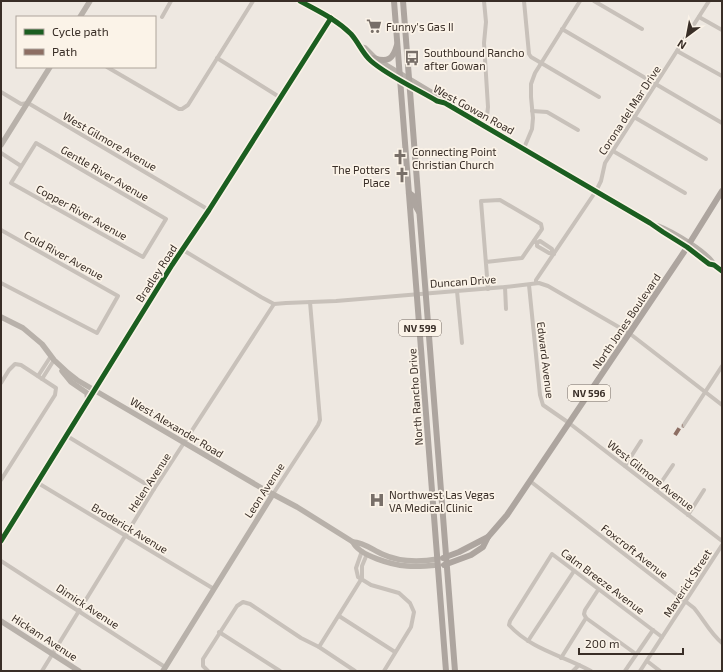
<svg xmlns="http://www.w3.org/2000/svg" width="723" height="672" font-family="'Exo 2',sans-serif">
<style>
.lines{fill:none;stroke-linecap:round;stroke-linejoin:round}
.street{stroke:#c8c1ba;stroke-width:4}
.secondary{stroke:#b8b1aa;stroke-width:5.5}
.primary{stroke:#ada59f;stroke-width:6}
.quiet{stroke:#8d6e63;stroke-width:4;stroke-dasharray:8 4;stroke-linecap:butt}
.cycleway-casing{stroke:#fbf3e8;stroke-width:8}
.cycleway{stroke:#1b5e20;stroke-width:5}
.labels{text-anchor:middle;dominant-baseline:central;stroke-width:3.5;stroke-linejoin:round;paint-order:stroke}
.shield{fill:#fbf3e8;stroke:#736961;stroke-width:1}
.shield-label{font-size:10px;font-weight:bold;fill:#392e27}
.poi-label{font-size:11px;fill:#392e27;stroke:#fbf3e8;text-anchor:start}
.street-label{font-size:11px;fill:#392e27;stroke:#fbf3e8}
</style>
<rect width="100%" height="100%" fill="#eee8e1"/>
<g class="lines">
<g class="street">
<path d="M524,1l5,53 2,3 68,40"/>
<path d="M594,1l48,28"/>
<path d="M162,17l9,-16"/>
<path d="M699,17l23,13"/>
<path d="M562,29l160,94"/>
<path d="M677,51l45,25"/>
<path d="M217,58l64,40"/>
<path d="M107,67l72,42h3l6,-4 65,-104"/>
<path d="M1,92l20,12 7,-1 181,107"/>
<path d="M532,111l15,1 31,18"/>
<path d="M634,117l72,42"/>
<path d="M483,125l4,-9 1,-9 -4,-64 2,-21 -2,-21"/>
<path d="M36,143l130,76 -23,38 -132,-74z"/>
<path d="M524,148l8,-19 1,-11 -2,-21v-13l4,-11 45,-72"/>
<path d="M613,151l72,42"/>
<path d="M1,153l20,13"/>
<path d="M1,230l117,66 -21,37 -96,-50"/>
<path d="M534,241l3,2v3l12,7 5,1"/>
<path d="M537,243l3,-2 12,8v4"/>
<path d="M183,250l78,47 13,7 12,-1 50,-2 169,-14 34,-4 9,3 81,47 93,72"/>
<path d="M486,262l36,-4 20,-29 -1,-5 -41,-24 -19,1 7,88"/>
<path d="M536,283v-3l60,-89 5,-10 4,-18 104,-162"/>
<path d="M529,285l11,110 3,10 26,18 153,118"/>
<path d="M505,287l1,22"/>
<path d="M457,291l5,52"/>
<path d="M38,376l13,-20"/>
<path d="M42,379l12,-19"/>
<path d="M1,383l8,-13 6,-6 6,1 35,23 -1,7 -54,85"/>
<path d="M683,426l39,-60"/>
<path d="M67,436l87,53"/>
<path d="M625,466l16,-25"/>
<path d="M530,481l164,127c10,12 16,25 28,35"/>
<path d="M38,483l176,106"/>
<path d="M656,490l17,-25"/>
<path d="M273,494l45,-69 2,-5 -10,-118"/>
<path d="M688,515l16,-25"/>
<path d="M362,551l-6,17 2,9 13,8 28,8 11,10 4,9 -3,15 -27,44"/>
<path d="M1,561l164,106"/>
<path d="M339,616l56,36"/>
<path d="M586,618l50,36"/>
<path d="M219,632l61,39"/>
<path d="M528,641l46,-70"/>
<path d="M319,647l43,-69v-12l5,-12"/>
<path d="M561,658l25,-40 -2,-4 1,-4 13,-20"/>
<path d="M647,661l13,10"/>
<path d="M42,671l112,-182 120,-185"/>
<path d="M208,671l-5,-5v-7l34,-53 6,-4 7,2 51,34 18,9 36,24"/>
<path d="M573,671l6,-6"/>
<path d="M591,671c-29,-16 -59,-21 -82,-46l1,-4 42,-67 110,83"/>
<path d="M625,671l28,-41"/>
<path d="M640,671l82,-126"/>
</g>
<g class="secondary">
<path d="M300,1c18,10 36,18 51,33 8,9 11,19 20,27 17,15 46,28 66,40l8,2 205,120 13,9 24,15 22,17 5,1 8,6"/>
<path d="M80,17l10,-16"/>
<path d="M361,47l4,1 11,11 65,39 4,5"/>
<path d="M1,145l49,-78"/>
<path d="M658,226c13,5 50,26 56,39"/>
<path d="M1,317l22,11 19,16 12,16 14,13 9,7 188,110 32,17 56,35c6,14 40,23 54,24 10,1 21,0 31,-1"/>
<path d="M62,371l9,11 16,11 1,8"/>
<path d="M1,541l171,-276 37,-55 122,-192"/>
<path d="M353,542c10,0 20,8 29,12 17,8 38,8 56,5"/>
<path d="M1,621l78,50"/>
<path d="M163,671l110,-177"/>
</g>
<g class="primary">
<path d="M394,1l52,670"/>
<path d="M403,1l52,670"/>
<path d="M374,58c14,5 19,1 23,-13"/>
<path d="M409,193l4,3 2,9 4,7"/>
<path d="M443,558l16,-6 29,-15"/>
<path d="M444,565l27,-10 12,-8 5,-10 19,-22 177,-263 38,-61"/>
</g>
<path class="quiet" d="M675,435l5,-8 3,-1"/>
<g class="cycleway-casing">
<g id="cycleway">
<path d="M300,1c18,10 36,18 51,33 8,9 11,19 20,27 17,15 46,28 66,40l8,2 205,120 13,9 24,15 22,17 5,1 8,6"/>
<path d="M1,541l171,-276 37,-55 122,-192"/>
</g>
</g>
<use href="#cycleway" class="cycleway"/>
</g>
<defs>
<g id="supermarket-bare" transform="scale(1.2)"><path d="M-6-5.5h2.5l.6 2H6L4.5 2H-2.5L-4.4-4H-6ZM-1.5 3.2a1.3 1.3 0 1 0 .1 0ZM3 3.2a1.3 1.3 0 1 0 .1 0Z" fill="#786f68" stroke="#fbf3e8" stroke-width="2.5" paint-order="stroke"/></g>
<g id="bus-bare" transform="scale(1.2)"><path d="M-5-6H5V4H4V6H2V4H-2V6H-4V4H-5ZM-3.5-4V0h7V-4ZM-3.5 1.2v1.5H-2V1.2ZM2 1.2v1.5H3.5V1.2Z" fill="#786f68" stroke="#fbf3e8" stroke-width="2.5" paint-order="stroke"/></g>
<g id="church-bare" transform="scale(1.2)"><path d="M-1.2-6h2.4v3.5h3.3v2.4h-3.3V6h-2.4V-.1h-3.3v-2.4h3.3Z" fill="#786f68" stroke="#fbf3e8" stroke-width="2.5" paint-order="stroke"/></g>
<g id="hospital-bare" transform="scale(1.2)"><path d="M-5-5h3v3.5h4V-5h3V5h-3V1.5h-4V5h-3Z" fill="#786f68" stroke="#fbf3e8" stroke-width="2.5" paint-order="stroke"/></g>
</defs>
<g fill-rule="evenodd">
<use href="#supermarket-bare" x="374" y="26"/>
<use href="#bus-bare" x="412" y="58"/>
<use href="#church-bare" x="400" y="157"/>
<use href="#church-bare" x="402" y="175"/>
<use href="#hospital-bare" x="377" y="500"/>
</g>
<g class="labels">
<g class="shield">
<rect x="399" y="320" width="42" height="16" rx="3"/>
<rect x="568" y="385" width="42" height="16" rx="3"/>
</g>
<g class="shield-label">
<text x="420" y="328">NV 599</text>
<text x="589" y="393">NV 596</text>
</g>
<g class="poi-label">
<text x="386" y="26">Funny's Gas II</text>
<text x="424" y="52">Southbound Rancho<tspan x="424" dy="13">after Gowan</tspan></text>
<text x="412" y="151">Connecting Point<tspan x="412" dy="13">Christian Church</tspan></text>
<text x="390" y="169" text-anchor="end">The Potters<tspan x="390" dy="13">Place</tspan></text>
<text x="389" y="494">Northwest Las Vegas<tspan x="389" dy="13">VA Medical Clinic</tspan></text>
</g>
<g class="street-label">
<text transform="translate(474 109) rotate(29)">West Gowan Road</text>
<text transform="translate(629 110) rotate(-57)">Corona del Mar Drive</text>
<text transform="translate(110 141) rotate(30)">West Gilmore Avenue</text>
<text transform="translate(105 173) rotate(30)">Gentle River Avenue</text>
<text transform="translate(82 212) rotate(29)">Copper River Avenue</text>
<text transform="translate(64 255) rotate(29)">Cold River Avenue</text>
<text transform="translate(156 273) rotate(-57)">Bradley Road</text>
<text transform="translate(463 281) rotate(-4)">Duncan Drive</text>
<text transform="translate(626 321) rotate(-56)">North Jones Boulevard</text>
<text transform="translate(546 360) rotate(83)">Edward Avenue</text>
<text transform="translate(415 397) rotate(-94)">North Rancho Drive</text>
<text transform="translate(177 427) rotate(31)">West Alexander Road</text>
<text transform="translate(651 475) rotate(38)">West Gilmore Avenue</text>
<text transform="translate(149 482) rotate(-57)">Helen Avenue</text>
<text transform="translate(264 490) rotate(-57)">Leon Avenue</text>
<text transform="translate(130 528) rotate(31)">Broderick Avenue</text>
<text transform="translate(635 551) rotate(38)">Foxcroft Avenue</text>
<text transform="translate(603 581) rotate(37)">Calm Breeze Avenue</text>
<text transform="translate(687 583) rotate(-57)">Maverick Street</text>
<text transform="translate(88 606) rotate(33)">Dimick Avenue</text>
<text transform="translate(45 637) rotate(33)">Hickam Avenue</text>
</g>
</g>
<rect width="723" height="672" fill="none" stroke="#392e27" stroke-width="4"/>
<rect x="16" y="16" width="140" height="52" fill="#fbf3e8" stroke="#ada49b"/>
<rect x="24" y="29" width="20" height="6" fill="#1b5e20" stroke="#ada49b"/>
<text x="52" y="36" font-size="12" fill="#392e27">Cycle path</text>
<rect x="24" y="49" width="20" height="6" fill="#8d6e63" stroke="#ada49b"/>
<text x="52" y="56" font-size="12" fill="#392e27">Path</text>
<g transform="translate(687 36) rotate(212)" stroke="#fbf3e8" stroke-width="3" paint-order="stroke">
<path d="M0-3L7 15L0 10L-7 15Z" fill="#392e27"/>
<text y="-6" font-size="11" font-weight="bold" text-anchor="middle" fill="#392e27">N</text>
</g>
<path d="M579 648v6h104v-6" fill="none" stroke="#392e27" stroke-width="2"/>
<text x="585" y="648" font-size="12" fill="#392e27" stroke="#fbf3e8" stroke-width="3" paint-order="stroke">200 m</text>
</svg>
